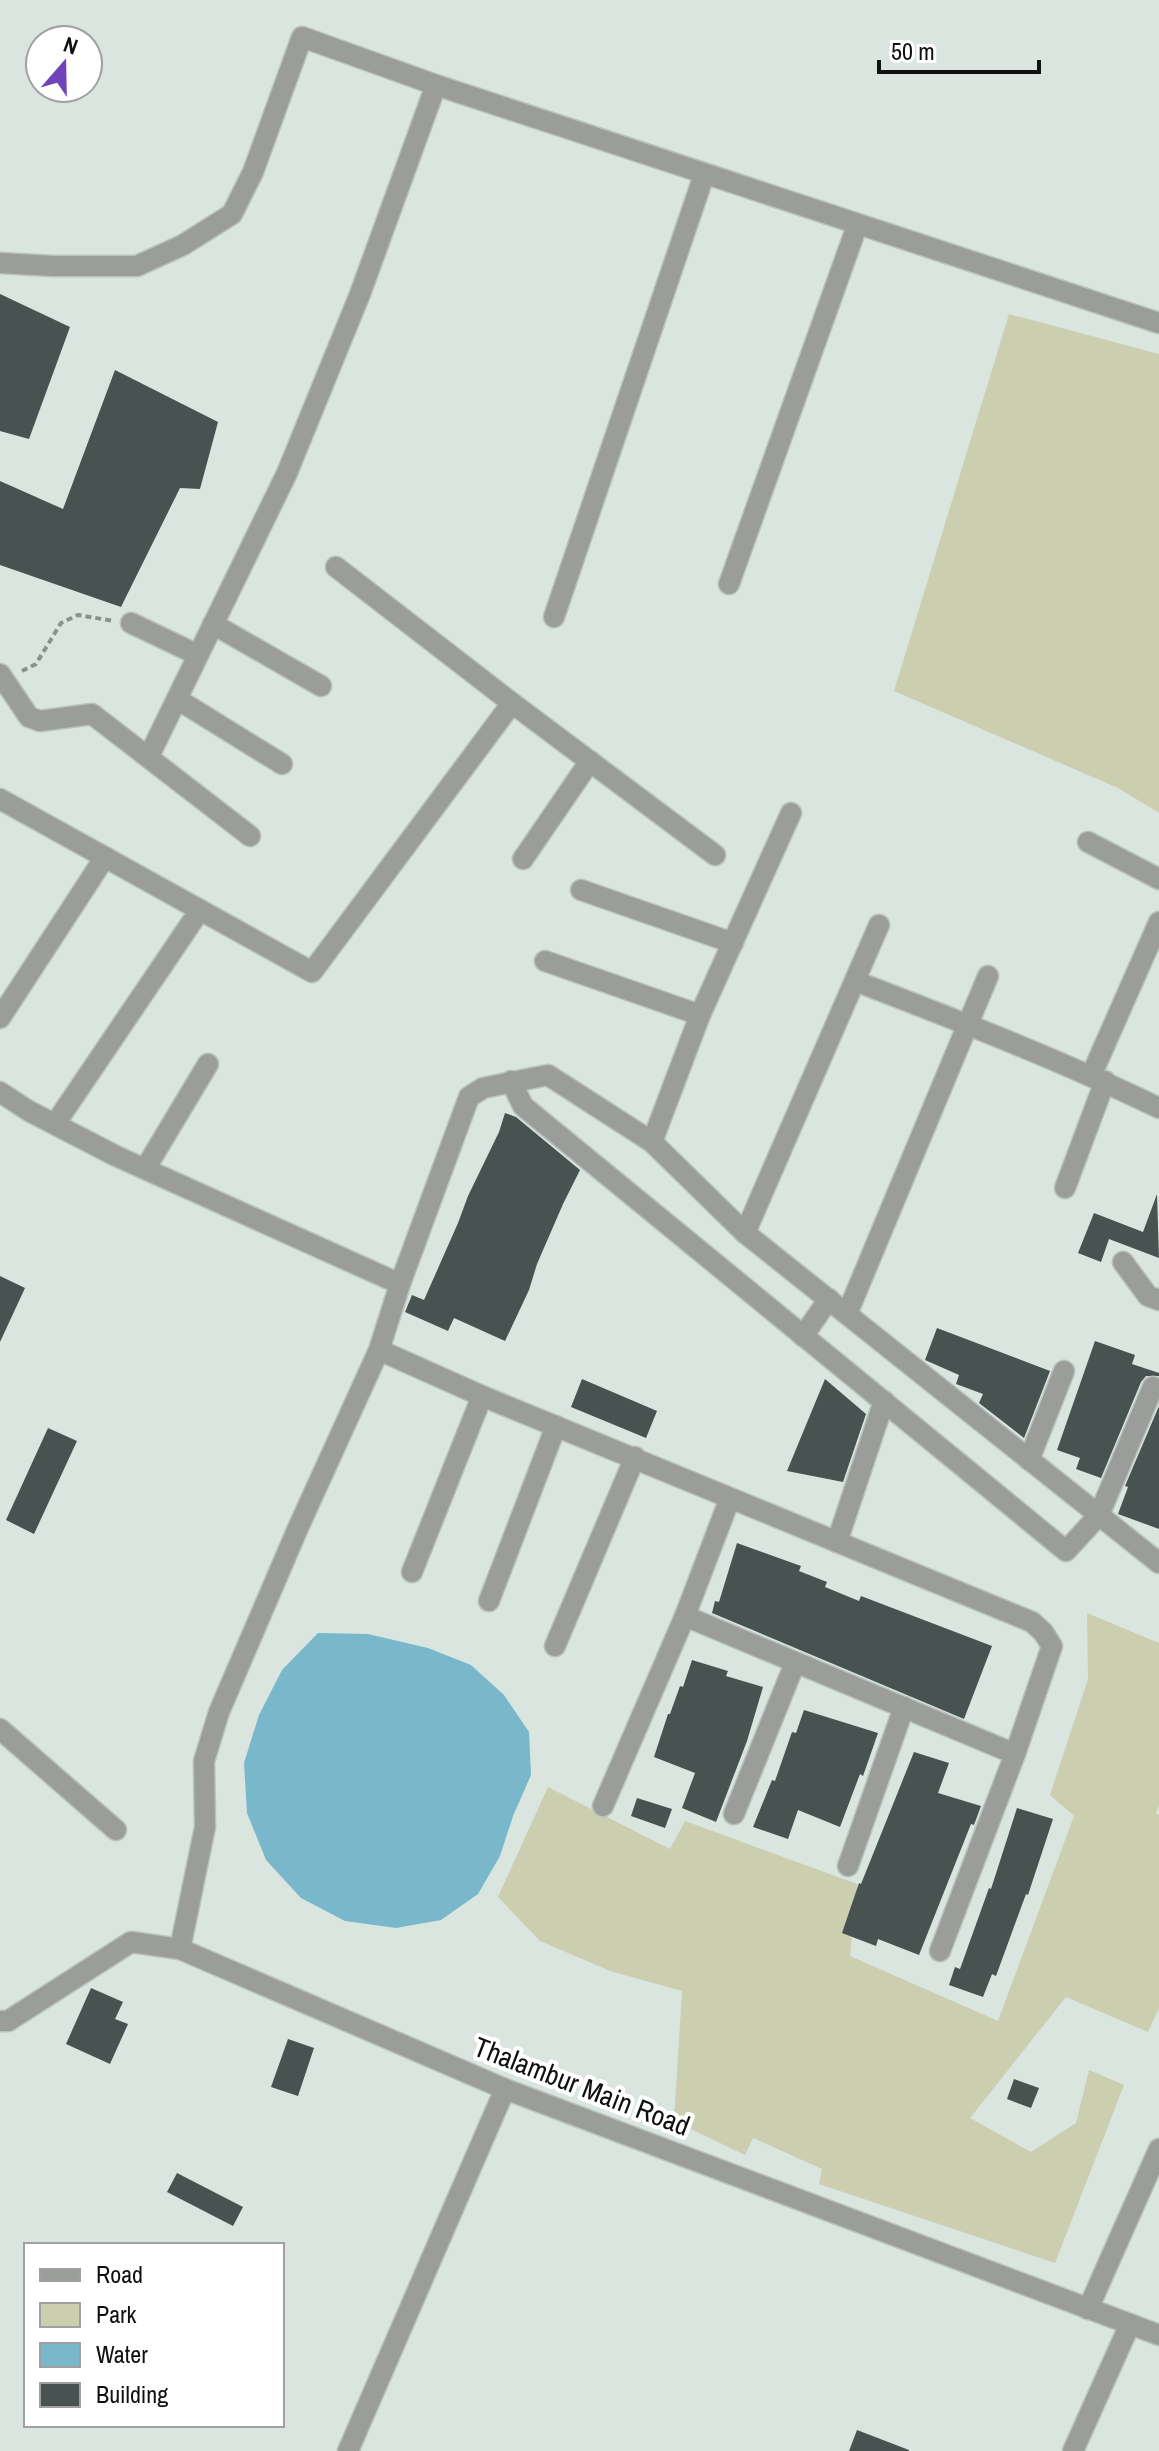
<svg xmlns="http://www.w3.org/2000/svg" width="1159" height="2451" font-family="'Archivo Narrow',sans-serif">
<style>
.green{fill:#cbceaf}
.water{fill:#79b8ca}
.building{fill:#475251}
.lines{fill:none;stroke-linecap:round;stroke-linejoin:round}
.minor-casing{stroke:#b9c3be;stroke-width:23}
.path{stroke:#8a928d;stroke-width:4;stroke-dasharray:6 4;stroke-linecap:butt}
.minor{stroke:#9a9d9a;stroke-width:20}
.labels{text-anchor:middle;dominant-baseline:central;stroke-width:8;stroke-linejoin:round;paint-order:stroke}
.street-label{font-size:28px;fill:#0e110f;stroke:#fff}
</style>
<rect width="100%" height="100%" fill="#dae5df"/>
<g class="green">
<path d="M1009,314l150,40v459l-41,-25 -224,-97z"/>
<path d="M1087,1613l72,30v162l-3,8 3,2v193l-11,24 -82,-35 -96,121 61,34 45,-29 13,-53 35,15 -69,178 -236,-79 3,-15 -69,-31 -8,17 -71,-34 8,-130 -72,-20 -70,-30 -42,-44 50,-110 122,62 15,-28 172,63 -7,72 148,65 76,-205 -24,-21 38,-116z"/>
</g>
<path class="water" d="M318,1633l50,1 60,14 43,17 33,30 25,37 2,43 -18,41 -13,40 -22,38 -37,26 -45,8 -51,-7 -44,-23 -35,-38 -19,-47 -3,-50 15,-48 23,-45z"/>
<g class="building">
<path d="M0,294l70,33 -41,112 -29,-8z"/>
<path d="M115,370l103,52 -18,67 -20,-1 -59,119 -121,-42v-84l63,28z"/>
<path d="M505,1113l11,4 64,53 -17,34 -26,60 -8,26 -24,51 -51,-23 -6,13 -43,-19 7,-17 12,5 34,-77 10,-27 31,-64z"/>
<path d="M1157,1194l2,64 -50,-19 -8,23 -23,-9 16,-40 49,19z"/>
<path d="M0,1276l25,12 -25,54z"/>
<path d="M937,1328l113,43 -26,67 -45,-35 4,-9 -27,-10 3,-9 -34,-15z"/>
<path d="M1095,1341l40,14 -3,9 27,9v3h-13l-5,6 -40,96 -25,-9 4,-11 -23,-8z"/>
<path d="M582,1379l75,32 -11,27 -75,-31z"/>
<path d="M825,1379l41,35 -23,68 -56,-11z"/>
<path d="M1159,1406v123l-41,-15 10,-27 -3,-1z"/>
<path d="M48,1428l29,13 -43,93 -28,-14z"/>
<path d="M737,1543l64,23 -2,5 28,11 -2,5 34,14 2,-5 131,50 -28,73 -252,-106 3,-12 4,1z"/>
<path d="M692,1660l36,11 -2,5 37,11 -16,54 -31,81 -34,-14 13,-35 -41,-16 14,-43h2l10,-28 3,1z"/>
<path d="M804,1710l74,23 -15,43 -3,-2 -20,53 -42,-17 -10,29 -35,-12 19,-47 3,1 17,-49 4,1z"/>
<path d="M914,1752l35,11 -11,30 43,13 -7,19 -3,-1 -52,131 -41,-16 -2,7 -34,-13 17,-50 2,1z"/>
<path d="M637,1798l35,11 -7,19 -34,-12z"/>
<path d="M1017,1808l36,11 -25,76 -2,-1 -30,82 -4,-2 -9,23 -34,-12 6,-18 5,2 29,-81 2,1z"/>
<path d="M91,1988l32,14 -8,17 13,5 -18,40 -44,-20z"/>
<path d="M288,2039l26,9 -16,48 -27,-9z"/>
<path d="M1014,2079l25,9 -8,20 -24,-9z"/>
<path d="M177,2173l66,34 -10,19 -66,-34z"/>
<path d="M857,2430l52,20v1h-60z"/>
</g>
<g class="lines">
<g class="minor-casing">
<g id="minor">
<path d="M0,263l53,3h84l46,-21 49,-31 21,-42 49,-135 134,48 723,238"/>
<path d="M336,567l176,136 203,152"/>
<path d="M729,584l128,-358"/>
<path d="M554,617l150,-442"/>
<path d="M131,623l67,32"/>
<path d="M213,624l108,62"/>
<path d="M0,674l29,43 11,4 52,-7 158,122"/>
<path d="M177,699l105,65"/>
<path d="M149,756l138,-283 73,-179 76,-209"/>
<path d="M0,799l312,173 200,-269"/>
<path d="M1088,842l71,37"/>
<path d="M523,859l67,-98"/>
<path d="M581,890l152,53"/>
<path d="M545,961l155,54"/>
<path d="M855,981c102,39 205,79 304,127"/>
<path d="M0,1018l105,-161"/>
<path d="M1091,1076l68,-154"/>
<path d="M511,1081l12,25 543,445 33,-36 54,-128"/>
<path d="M0,1092l29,19 87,45 284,128"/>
<path d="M55,1124l145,-214"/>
<path d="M652,1142l48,-127 91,-202"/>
<path d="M145,1169l63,-105"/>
<path d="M1065,1188l40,-107"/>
<path d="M745,1233l134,-308"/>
<path d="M1123,1262l25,34 11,4"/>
<path d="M847,1314l141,-338"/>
<path d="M803,1336l26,-37"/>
<path d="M379,1350l21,-66 69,-187 14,-9 65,-13 104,67 93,91 414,330"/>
<path d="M1029,1460l35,-89"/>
<path d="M837,1542l47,-141"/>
<path d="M412,1572l70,-176"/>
<path d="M489,1601l67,-175"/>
<path d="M555,1646l80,-189"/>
<path d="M0,1729l116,101"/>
<path d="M603,1806l82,-190"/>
<path d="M734,1814l61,-151"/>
<path d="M848,1866l56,-159"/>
<path d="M180,1949l25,-122 -1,-66 15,-49 79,-184 81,-178 103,46 550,226 11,10 9,14 -37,108 -330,-138 45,-118"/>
<path d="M940,1951l75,-197"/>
<path d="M0,2021h8l123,-79 49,7 325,140 654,246"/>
<path d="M1088,2309l71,-160"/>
<path d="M348,2451l157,-362"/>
<path d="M1073,2451l57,-127"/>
</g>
</g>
<path class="path" d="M22,671l14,-7 25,-41 17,-8 36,6"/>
<use href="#minor" class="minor"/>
</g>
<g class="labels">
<g class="street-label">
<text transform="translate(582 2086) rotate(21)">Thalambur Main Road</text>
</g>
</g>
<rect x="24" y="2243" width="260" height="184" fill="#ffffff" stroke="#9fa09f" stroke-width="2"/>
<rect x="40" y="2269" width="40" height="12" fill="#9a9d9a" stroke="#9fa09f" stroke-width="2"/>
<text x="96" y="2283" font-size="24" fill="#0e110f">Road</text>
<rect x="40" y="2303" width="40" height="24" fill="#cbceaf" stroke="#9fa09f" stroke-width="2"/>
<text x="96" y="2323" font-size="24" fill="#0e110f">Park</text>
<rect x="40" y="2343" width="40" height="24" fill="#79b8ca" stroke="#9fa09f" stroke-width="2"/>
<text x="96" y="2363" font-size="24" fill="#0e110f">Water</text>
<rect x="40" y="2383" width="40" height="24" fill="#475251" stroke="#9fa09f" stroke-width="2"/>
<text x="96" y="2403" font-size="24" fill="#0e110f">Building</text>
<g transform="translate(64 64) rotate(20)"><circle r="38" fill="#ffffff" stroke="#9fa09f" stroke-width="2"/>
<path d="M0-6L14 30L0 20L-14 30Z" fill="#7143bb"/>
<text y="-12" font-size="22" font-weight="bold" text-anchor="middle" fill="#0e110f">N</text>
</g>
<path d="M879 60v12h160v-12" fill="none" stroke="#0e110f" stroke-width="4"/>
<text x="891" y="60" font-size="24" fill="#0e110f" stroke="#ffffff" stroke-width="6" paint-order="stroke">50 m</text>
</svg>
